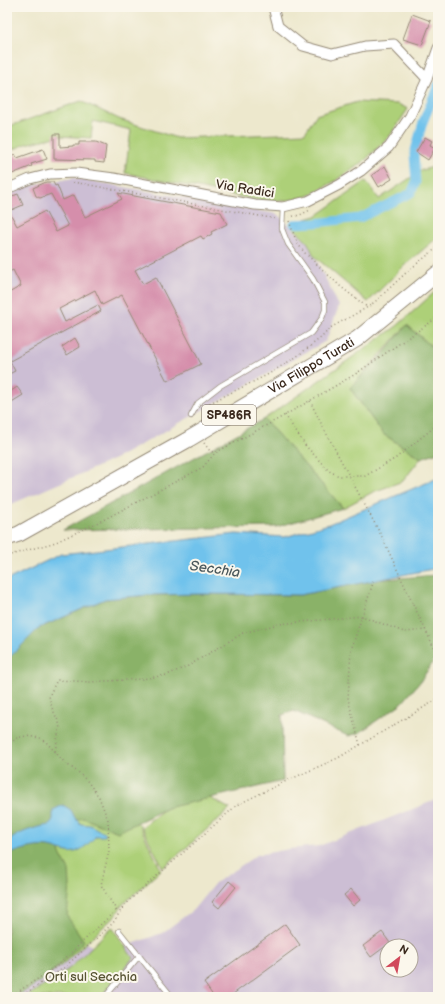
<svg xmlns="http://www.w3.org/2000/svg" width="445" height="1004" font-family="'Balsamiq Sans',sans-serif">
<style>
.industrial{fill:#ccbed4;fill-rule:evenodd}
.green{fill:#add078;stroke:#747d4b}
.forest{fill:#8ab268;stroke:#626e43}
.water{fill:#70c2ec;stroke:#567685}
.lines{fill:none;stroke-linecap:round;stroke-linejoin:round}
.canal{stroke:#70c2ec;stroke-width:9}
.building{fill:#d58eab}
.service-casing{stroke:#948976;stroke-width:6}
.minor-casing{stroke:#948976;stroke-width:11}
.primary-casing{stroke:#948976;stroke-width:17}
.path{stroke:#948976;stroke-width:1.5;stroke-dasharray:1 3;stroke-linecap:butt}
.service{stroke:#fff;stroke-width:4.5}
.minor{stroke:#fff;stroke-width:9}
.primary{stroke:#fff;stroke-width:15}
.path-bridge{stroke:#948976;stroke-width:1.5;stroke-dasharray:1 3;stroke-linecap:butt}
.labels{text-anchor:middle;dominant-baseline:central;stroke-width:4;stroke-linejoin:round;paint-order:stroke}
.shield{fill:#fbf7ec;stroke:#75685c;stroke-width:1}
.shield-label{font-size:12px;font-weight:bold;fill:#3b2a1e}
.street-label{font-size:13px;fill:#3b2a1e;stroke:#fbf7ec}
.park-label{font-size:13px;fill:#585434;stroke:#fbf7ec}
.water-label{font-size:14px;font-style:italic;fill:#4b585c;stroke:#fbf7ec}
</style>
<rect width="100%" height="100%" fill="#fbf7ec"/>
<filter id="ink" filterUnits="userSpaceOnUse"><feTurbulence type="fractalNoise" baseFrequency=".025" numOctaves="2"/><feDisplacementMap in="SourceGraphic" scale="8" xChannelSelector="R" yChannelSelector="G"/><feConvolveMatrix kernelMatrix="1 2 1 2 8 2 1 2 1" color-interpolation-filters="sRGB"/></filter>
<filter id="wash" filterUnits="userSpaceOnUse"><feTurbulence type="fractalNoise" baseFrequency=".012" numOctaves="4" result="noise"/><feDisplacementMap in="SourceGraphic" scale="16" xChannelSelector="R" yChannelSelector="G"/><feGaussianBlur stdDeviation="0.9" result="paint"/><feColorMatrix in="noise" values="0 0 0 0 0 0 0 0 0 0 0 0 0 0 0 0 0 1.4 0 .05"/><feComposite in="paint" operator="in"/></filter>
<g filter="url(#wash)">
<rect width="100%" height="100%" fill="#ede8cd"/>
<g class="industrial">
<path d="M74,178l203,36 31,29 31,63 -13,35 -211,118 -108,47v-311l22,-10z"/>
<path d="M438,799v198h-424l32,-19 38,-37 18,12 25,-7 35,-13 31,-23 22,-27 42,-28 32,-6 30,-3zM387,946h24v24h-24z"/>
</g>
<g class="green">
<path d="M81,101l38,18 58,19 128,-5 11,-18 41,-13 41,2 10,5 -19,28 -26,25 -26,18 -29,16 -24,5 -28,-1 -131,-27 6,-43 -38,-9 -2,17 -31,-2 -34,8 -19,8v-25z"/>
<path d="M438,166v71l-33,28 -37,37 -54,-46 -6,-13 -18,-19 26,-8 50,-35 13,18 43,-29z"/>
<path d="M438,289v57l-3,3 -28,-24 -57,63 33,46 38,24 -18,23 -30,11 -30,16 -79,-89 133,-93z"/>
<path d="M40,713l100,113 21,44 -39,35 -6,10 -56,52 -46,30h-7z"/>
<path d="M205,795l25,14 -67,59 -21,-41 35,-28z"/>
<path d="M112,927l21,31 -33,39h-74l44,-29z"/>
</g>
<g class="forest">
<path d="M407,325l27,24 4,-3v106l-17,6 -38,-24 -33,-46 32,-33z"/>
<path d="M264,419l79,89 -67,19 -213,3z"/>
<path d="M438,575v79l-18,28 -18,21 -43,30 -11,3 -54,-25 -12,4 1,66 -116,27 -49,24 -35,-14 -23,6 -6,12 6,18 9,16 1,16 -3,30 17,25c-16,16 -54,56 -77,56v-337l32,-32 66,-29 44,-4 53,-1 98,1 74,-15z"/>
</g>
<g class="water">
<path d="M438,478v90l-138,27 -98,-1 -53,1 -44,4 -66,29 -32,32v-80l54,-26 175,-20 49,3 44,-13z"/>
<path d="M63,805l8,5 4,8 6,6 9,1 16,9 -1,2h-9c-7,7 -17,19 -29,16 -6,-1 -11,-4 -18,-5 -15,-2 -28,3 -42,8v-13c12,-10 28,-15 43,-17l3,-6v-9z"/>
</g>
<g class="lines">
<path class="canal" d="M294,224l21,-1 45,-5 51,-25 5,-11 -2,-28 9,-32 15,-37"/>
</g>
<g id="blocks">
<g class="building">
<path d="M412,14l19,7 -9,24 -19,-6z"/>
<path d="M54,134h6v13l13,-1v-1h6v-3h17l10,4 -2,17 -9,-1v-2l-41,-1z"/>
<path d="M425,137l7,4 -2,4 5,3 -7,12 -12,-8z"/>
<path d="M43,149l4,10 -16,5 1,2 -25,10v-18l8,-4 2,4z"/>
<path d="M385,166l7,13 -13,8 -7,-12z"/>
<path d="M46,182h7l2,4 2,-1 6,15 11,-5 11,22 37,-18 -4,-6 103,19 6,12 -16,8 1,2 -9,5 -2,-3 -66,34 8,14 13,-7 45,87 -34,17 -45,-86 -20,10 -7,-15 -36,19 6,13 33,-17 3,6 -91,50 5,10 -8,4v-81l14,-8 -8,-16 -6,3v-75l11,-4 5,11 -14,6 8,15 28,-15 11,21 12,-6 -17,-32 -11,4 -4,-2 -3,-8z"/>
<path d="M75,338l5,9 -13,8 -5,-8z"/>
<path d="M17,387l6,8 -13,8 -3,-5v-4z"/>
<path d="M229,881l7,6 -17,21 -7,-6z"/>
<path d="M351,889l9,11 -7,6 -9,-11z"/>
<path d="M285,924l15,21 -71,52h-15l-10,-14z"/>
<path d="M382,932l8,11 -19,14 -8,-11z"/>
</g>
</g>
</g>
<g filter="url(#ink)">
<use href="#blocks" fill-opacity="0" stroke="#948976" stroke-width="1"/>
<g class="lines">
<g class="service-casing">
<g id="service">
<path d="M191,416l7,-13 22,-17 91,-53 11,-15 3,-8v-8l-12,-23 -25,-35 -6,-15 1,-22"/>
<path d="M119,931l53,66"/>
<path d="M105,997l34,-41"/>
</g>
</g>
<g class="minor-casing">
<g id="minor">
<path d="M273,7l5,19 25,20 29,8 33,-8 29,-2 33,35"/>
<path d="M7,189l23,-10 20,-5 26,-1 38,5 141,27 28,2 25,-6 31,-16 22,-14 28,-24 21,-31 17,-37 11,-31"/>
</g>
</g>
<g class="primary-casing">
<g id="primary">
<path id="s1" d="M7,538l12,-4 170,-95 168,-100 81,-66"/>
</g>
</g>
<g class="path">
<path d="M73,182l203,37"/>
<path d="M289,217l11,-2 10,-5"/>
<path d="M289,221l8,22 8,10 36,34 26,20"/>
<path d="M310,401l13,26"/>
<path d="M206,405l61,-30 29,-18 26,-20 8,-9 38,-21 9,-7 32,-30 29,-23"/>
<path d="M285,415l20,30 24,26 10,5h26l31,-18 42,-34"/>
<path d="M204,443l6,8 5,2"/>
<path d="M7,556l49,-14 49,-23 98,-52 12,-14 65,-35 74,-43 84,-58"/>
<path d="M413,604l25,52"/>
<path d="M360,745l-12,-46 3,-49 23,-70"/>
<path d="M7,746l10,-8 9,-2 14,2 7,5 18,20 13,9 10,10 11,15 9,23 1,31 -8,34 17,28"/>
<path d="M55,751l5,-26 -8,-17 -3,-12 8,-16 33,2 52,-3 25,-4 21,-9 55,-33 36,-9 83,-8 42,16 22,-2"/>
<path d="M10,997l47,-31 59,-56"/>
<path d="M20,997l45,-30 48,-44 12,-19 112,-99 45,-22 56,-25 100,-59"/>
</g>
<use href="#service" class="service"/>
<use href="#minor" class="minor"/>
<use href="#primary" class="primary"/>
<path class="path-bridge" d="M323,427l59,110 31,67"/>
</g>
</g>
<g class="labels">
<rect class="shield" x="202" y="405" width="54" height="20" rx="3"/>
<g class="shield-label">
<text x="229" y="415">SP486R</text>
</g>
<g class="street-label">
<text transform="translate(245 189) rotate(9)">Via Radici</text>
<text stroke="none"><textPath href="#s1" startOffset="350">Via Filippo Turati</textPath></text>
</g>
<g class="park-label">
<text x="91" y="977">Orti sul Secchia</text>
</g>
<g class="water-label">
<text transform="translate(215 569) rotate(8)">Secchia</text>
</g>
</g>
<rect width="445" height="1004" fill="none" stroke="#fbf7ec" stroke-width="24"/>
<g transform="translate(399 958) rotate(31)"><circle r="19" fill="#fbf7ec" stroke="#aea59a"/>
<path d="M0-3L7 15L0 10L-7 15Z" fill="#d1495b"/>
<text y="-6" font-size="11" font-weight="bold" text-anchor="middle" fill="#3b2a1e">N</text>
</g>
</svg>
